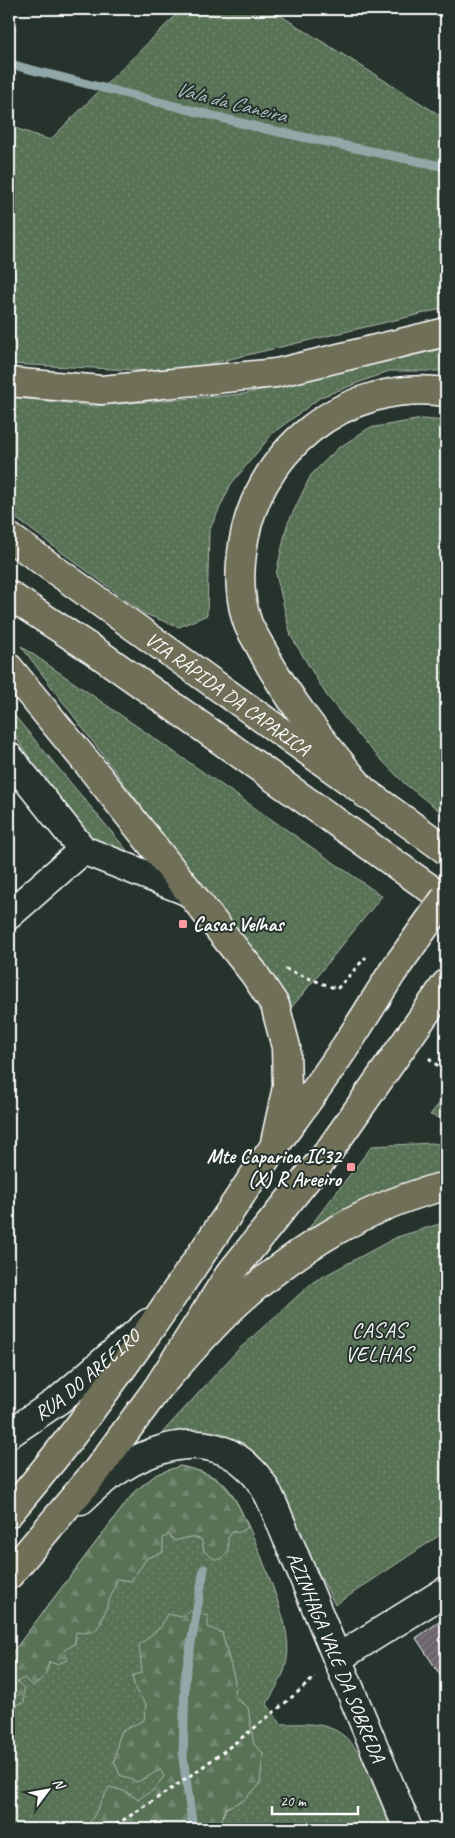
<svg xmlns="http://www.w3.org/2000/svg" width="455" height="1838" font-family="Caveat,sans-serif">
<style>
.grass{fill:url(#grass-dots);stroke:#acb8ab}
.forest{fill:url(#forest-firs);stroke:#acb8ab}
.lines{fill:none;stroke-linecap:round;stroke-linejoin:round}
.stream{stroke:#92a8a8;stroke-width:9}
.building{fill:url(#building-hatch);stroke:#fff}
.minor-casing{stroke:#fff;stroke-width:31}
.major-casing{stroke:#fff;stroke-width:31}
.highway-casing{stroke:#fff;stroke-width:31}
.path{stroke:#fff;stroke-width:3;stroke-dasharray:4 4;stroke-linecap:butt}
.minor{stroke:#26332d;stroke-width:28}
.major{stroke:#706f59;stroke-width:28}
.highway{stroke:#706f59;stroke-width:28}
.major-bridge-casing{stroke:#fff;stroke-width:31;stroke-linecap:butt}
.major-bridge{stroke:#706f59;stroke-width:28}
.poi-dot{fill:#ff9aa2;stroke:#26332d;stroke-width:2}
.labels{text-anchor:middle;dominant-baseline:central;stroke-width:4;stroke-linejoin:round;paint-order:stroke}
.street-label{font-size:20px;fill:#fff;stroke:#26332d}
.poi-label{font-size:20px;font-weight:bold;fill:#fff;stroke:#26332d;text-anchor:start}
.water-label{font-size:21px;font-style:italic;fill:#adbebe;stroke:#26332d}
.neighbourhood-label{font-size:21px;letter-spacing:1px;fill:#fff;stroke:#26332d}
</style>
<defs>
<pattern id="grass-dots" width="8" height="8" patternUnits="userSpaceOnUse" patternTransform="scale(1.25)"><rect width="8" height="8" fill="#597257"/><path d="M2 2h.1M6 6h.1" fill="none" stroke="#728770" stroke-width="1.8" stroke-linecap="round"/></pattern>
<pattern id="forest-firs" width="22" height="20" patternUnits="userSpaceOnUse" patternTransform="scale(1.25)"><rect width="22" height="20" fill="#597257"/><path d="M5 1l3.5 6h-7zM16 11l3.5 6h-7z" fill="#728770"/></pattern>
<pattern id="building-hatch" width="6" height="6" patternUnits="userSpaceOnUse" patternTransform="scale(1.25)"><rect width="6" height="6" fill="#6c646c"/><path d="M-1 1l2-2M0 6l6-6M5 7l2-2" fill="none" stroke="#827b82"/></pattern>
</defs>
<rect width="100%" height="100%" fill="#26332d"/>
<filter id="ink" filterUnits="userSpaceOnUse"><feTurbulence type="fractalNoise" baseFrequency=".02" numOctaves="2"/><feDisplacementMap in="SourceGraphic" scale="10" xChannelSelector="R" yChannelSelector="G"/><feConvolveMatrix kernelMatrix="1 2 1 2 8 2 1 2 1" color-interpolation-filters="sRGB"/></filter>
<g filter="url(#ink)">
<g class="grass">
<path d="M182,9h88l176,110v189l-271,64 -166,-8v-238l41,14z"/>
<path d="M446,348v23h-57l-68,26 -48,36 -42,51 -22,47 -2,84 -28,12 -34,-13 -136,-101v-116l85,9 149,-12z"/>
<path d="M422,419l24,2v395l-41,-32 -42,-43 -36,-45 -36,-60 -15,-62 11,-49 24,-50 26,-26 32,-21z"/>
<path d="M21,646l361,250 -90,111z"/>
<path d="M9,709l121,145 -48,-20 -73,-106z"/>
<path d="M446,1095v25l-16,-5z"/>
<path d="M433,1143l13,3v30l-148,66 74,-96z"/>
<path d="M446,1222v309l-111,74 -72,-142 -28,-23 -73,-7 76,-83 75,-68 84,-45z"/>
<path d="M180,1466c17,4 31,7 45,19 17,15 54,115 60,140 2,11 4,23 2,34 -2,17 -13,31 -20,45l14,20c17,0 38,-2 54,6 31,16 45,68 58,99h-384v-172l126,-166 22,-17z"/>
</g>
<g class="forest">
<path d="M180,1466c41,9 52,22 68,61l-10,6 -5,-2 -5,7v14l-6,7h-8l-10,-8 -3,-12 -11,-2 -16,4 -5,-7 -6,4v14l-16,6 -16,23 -14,-2c-2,9 -5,14 -8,22 -8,17 -6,36 -33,31l-1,12 -11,6 3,10 -11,4 -7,-2c-1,11 -6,17 -16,24l-9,-8 -7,4 7,6v15l-10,2 -5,9v-57l126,-166 22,-17z"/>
<path d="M189,1611l19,5v11l14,6 13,48 -1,16 14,11 6,37 9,8 -3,31 -16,16 -18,8 -6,17 -9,4h-142c5,-3 10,1 16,-1 5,-1 18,-33 25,-41l14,4 14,8 17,-10 9,-13 -4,-6 -23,12 -17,-7 -6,-14 6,-29 24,-12 2,-16 -10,-13 -4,-15 10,-4 -3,-27 22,-18 6,-13 15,3z"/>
</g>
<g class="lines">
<g class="stream">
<path d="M9,64l256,65 181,38"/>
<path d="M193,1829l-10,-71 2,-80 19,-109"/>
</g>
</g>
<path class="building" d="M446,1617v67l-30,-46z"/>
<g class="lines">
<g class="minor-casing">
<g id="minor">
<path d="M9,757l74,93 106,42"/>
<path d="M9,915l74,-65"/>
<path id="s1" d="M9,1434l50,-34 89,-77"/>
<path id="s2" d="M81,1500c43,-43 121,-84 172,-28 17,18 25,46 35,68l120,289"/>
<path d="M338,1658l108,-67"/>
</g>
</g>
<g class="major-casing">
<g id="major">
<path d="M9,1513c89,-104 166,-219 242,-333 25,-37 52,-72 77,-108 23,-32 43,-66 64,-99"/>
<path d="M9,1575l89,-106 59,-80 72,-114 100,-124 117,-167"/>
</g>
</g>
<g class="highway-casing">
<g id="highway">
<path d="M9,382l93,8 174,-17 170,-41"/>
<path id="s3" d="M9,537l437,313"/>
<path d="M9,595l93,61 344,244"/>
<path d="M9,668l80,97 164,207 22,33 11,42 1,40 -13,60"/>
<path d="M366,794c-38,-46 -76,-90 -104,-144 -4,-8 -10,-17 -14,-26 -8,-22 -9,-49 -6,-71 11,-101 103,-175 204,-161"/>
<path d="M157,1389c26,-29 52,-61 81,-87 59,-53 131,-98 208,-116"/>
</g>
</g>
<g class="path">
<path d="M285,969l52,20 29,-32"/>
<path d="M429,1058l8,7 9,-13"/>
<path d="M109,1829c73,-45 142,-95 206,-152"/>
</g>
<use href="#minor" class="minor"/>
<use href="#major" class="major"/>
<use href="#highway" class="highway"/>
<g class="major-bridge-casing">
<path id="major-bridge" d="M392,973l54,-76"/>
</g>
<use href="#major-bridge" class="major-bridge"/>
</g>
</g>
<g class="poi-dot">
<rect x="178" y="919" width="10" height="10" rx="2.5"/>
<rect x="346" y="1162" width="10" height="10" rx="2.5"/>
</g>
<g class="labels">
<g class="street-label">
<text stroke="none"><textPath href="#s3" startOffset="269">VIA RÁPIDA DA CAPARICA</textPath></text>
<text stroke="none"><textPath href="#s1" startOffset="98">RUA DO AREEIRO</textPath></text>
<text stroke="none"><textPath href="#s2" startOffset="399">AZINHAGA VALE DA SOBREDA</textPath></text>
</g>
<g class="poi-label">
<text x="193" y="924">Casas Velhas</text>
<text x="341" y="1156" text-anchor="end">Mte Caparica IC32<tspan x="341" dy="23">(X) R Areeiro</tspan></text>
</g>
<g class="water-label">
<text transform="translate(231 102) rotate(14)">Vala da Caneira</text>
</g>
<g class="neighbourhood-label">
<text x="379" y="1330">CASAS<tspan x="379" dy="24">VELHAS</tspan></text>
</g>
</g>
<rect width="455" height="1838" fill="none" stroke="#26332d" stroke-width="30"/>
<rect x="15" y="15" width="425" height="1808" fill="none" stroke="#fff" stroke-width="2" filter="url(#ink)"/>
<g transform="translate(48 1790) rotate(58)" stroke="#26332d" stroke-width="4" paint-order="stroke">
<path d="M0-4L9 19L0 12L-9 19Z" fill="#ffffff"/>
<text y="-8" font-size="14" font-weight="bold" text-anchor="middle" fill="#ffffff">N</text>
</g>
<path d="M272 1806v8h86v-8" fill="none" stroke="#ffffff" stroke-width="2.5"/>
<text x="280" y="1806" font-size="15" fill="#ffffff" stroke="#26332d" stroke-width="4" paint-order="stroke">20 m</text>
</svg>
